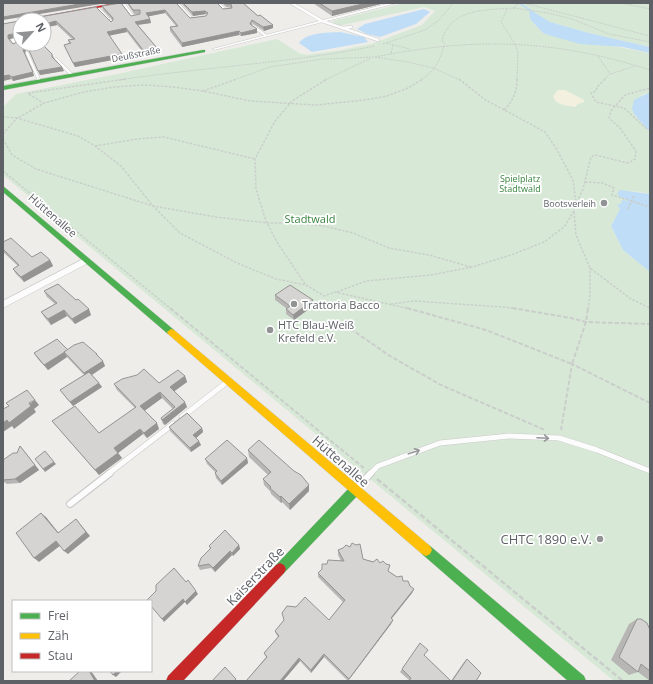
<svg xmlns="http://www.w3.org/2000/svg" width="653" height="684" font-family="'Open Sans',sans-serif">
<style>
.green{fill:#d7e9d6}
.sand{fill:#f4f0e0}
.water{fill:#bfddf6}
.lines{fill:none;stroke-linecap:round;stroke-linejoin:round}
.stream{stroke:#bfddf6;stroke-width:2}
.lane-far3-casing{stroke:#cac9c9;stroke-width:3.5}
.lane-far2-casing{stroke:#cac9c9;stroke-width:4}
.lane-far1-casing{stroke:#cac9c9;stroke-width:6}
.lane-casing{stroke:#cac9c9;stroke-width:8}
.street-casing{stroke:#cac9c9;stroke-width:1}
.fast-casing{stroke:#cacbcb;stroke-width:1}
.slow-casing{stroke:#cacbcb;stroke-width:1}
.jam-casing{stroke:#cacbcb;stroke-width:1}
.path-far3{stroke:#cacecb;stroke-width:1;stroke-dasharray:2 1;stroke-linecap:butt}
.path-far2{stroke:#cacecb;stroke-width:1.5;stroke-dasharray:2.5 1.5;stroke-linecap:butt}
.path-far1{stroke:#cacecb;stroke-width:2;stroke-dasharray:4.5 2;stroke-linecap:butt}
.path{stroke:#cacecb;stroke-width:2.5;stroke-dasharray:5.5 2.5;stroke-linecap:butt}
.lane-far3{stroke:#fcfcfc;stroke-width:2.5}
.lane-far2{stroke:#fcfcfc;stroke-width:3}
.lane-far1{stroke:#fcfcfc;stroke-width:5}
.lane{stroke:#fcfcfc;stroke-width:6}
.street{fill:#fcfcfc;fill-rule:evenodd}
.fast{fill:#4caf50;fill-rule:evenodd}
.slow{fill:#ffc107;fill-rule:evenodd}
.jam{fill:#c62828;fill-rule:evenodd}
.wall{fill:#b7b6b5;fill-rule:evenodd}
.shaded-wall{fill:#959493}
.building{fill:#d5d4d2;stroke:#959493}
.oneway{stroke:#95979a}
.poi-dot{fill:#909294;stroke:#fff;stroke-width:1.5}
.labels{text-anchor:middle;dominant-baseline:central;stroke-width:3.5;stroke-linejoin:round;paint-order:stroke}
.far-street-label{font-size:9px;fill:#5e6166;stroke:#fff}
.far-park-label{font-size:9px;fill:#39833f;stroke:#fff}
.far-poi-label{font-size:9px;fill:#5e6166;stroke:#fff;text-anchor:end}
.street-label{font-size:11px;fill:#5e6166;stroke:#fff}
.park-label{font-size:11px;fill:#39833f;stroke:#fff}
.poi-label{font-size:11px;fill:#5e6166;stroke:#fff;text-anchor:start}
.near-street-label{font-size:13px;fill:#5e6166;stroke:#fff}
.near-poi-label{font-size:13px;fill:#5e6166;stroke:#fff;text-anchor:end}
</style>
<rect width="100%" height="100%" fill="#eeede9"/>
<path class="green" d="M404,3h246v44l-61,-14 -39,-11 -13,-7 -1,10 7,8 107,20v39l-8,3 -8,19 16,18v62l-17,-3 -16,3 3,3 9,4 -9,8 -9,17 12,24 27,22v409h-36l-611,-506v-68l13,-13 106,-21 155,-34 22,14 7,2 35,-5 30,-6 51,-19 13,-14 -11,-4 -86,19 -6,-5z"/>
<path class="sand" d="M558,90h7l19,10v2l-6,2 -3,3c-8,-2 -19,-1 -22,-11z"/>
<g class="water">
<path d="M424,9l6,3 -14,12 -36,13 -13,-3 -10,-5 8,-5z"/>
<path d="M529,9l21,13 39,11 61,14v6l-27,-6 -43,-3 -32,-9 -5,-2 -13,-14z"/>
<path d="M340,32l24,5 4,5 -56,10 -13,-9c8,-11 28,-10 41,-11z"/>
<path d="M650,92v40l-16,-18 -2,-6 2,-8z"/>
<path d="M620,190l30,4v78l-27,-22 -12,-24 9,-17 -3,-5h4l1,-4 7,1 -9,-4 -3,-3z"/>
</g>
<g class="lines">
<path class="stream" d="M519,3l11,7"/>
<g class="lane-far3-casing">
<g id="lane-far3">
<path d="M123,3l10,14 3,-1"/>
<path d="M177,3l15,16h3"/>
<path d="M218,3l7,7h4"/>
<path d="M97,7l11,12"/>
<path d="M322,21l56,19"/>
<path d="M253,26l12,9"/>
<path d="M342,28l9,-1"/>
<path d="M16,45l-4,-5 8,-2"/>
<path d="M27,53l12,27"/>
<path d="M56,59l17,17"/>
</g>
</g>
<g class="lane-far2-casing">
<path id="lane-far2" d="M38,79l1,3"/>
</g>
<g class="lane-far1-casing">
<g id="lane-far1">
<path d="M182,417l45,-35"/>
<path d="M108,474l65,-50"/>
<path d="M370,474l8,-8 62,-23 69,-7 50,2 38,12 53,21"/>
</g>
</g>
<g class="lane-casing">
<g id="lane">
<path d="M356,489l15,-16"/>
<path d="M70,504l40,-31"/>
</g>
</g>
<g class="street-casing">
<g id="street">
<path d="M289,3h5l29,17 67,-17h7l-183,47 -2,-1 107,-28z"/>
<path d="M87,257l4,3 -1,2 -87,46v-7z"/>
</g>
</g>
<g class="fast-casing">
<g id="fast">
<path d="M203,50h2v2l-202,38v-4z"/>
<path d="M3,186l171,144 1,2 -1,2h-6l-165,-142z"/>
<path d="M355,485l4,1 2,4 -2,4 -75,79 -4,2 -4,-2 -2,-4 2,-4 75,-79z"/>
<path d="M426,544l4,2 154,130 2,5h-18l-146,-127 -2,-4 2,-4z"/>
</g>
</g>
<g class="slow-casing">
<path id="slow" d="M171,329l3,1 256,216 2,4 -2,4 -4,2 -4,-2 -254,-220 -1,-2z"/>
</g>
<g class="jam-casing">
<g id="jam">
<path d="M115,3h9l-92,17h-10z"/>
<path d="M280,563l4,2 2,4 -2,4 -101,108h-17l2,-5 108,-111z"/>
</g>
</g>
<g class="path-far3">
<path d="M524,3l126,33"/>
<path d="M621,3l29,6"/>
<path d="M514,8l34,5 24,6 37,15 41,8"/>
<path d="M507,9l-6,13 14,22 3,8 -1,28"/>
<path d="M386,43l24,6"/>
<path d="M383,44l42,-14 14,-10 14,-17"/>
<path d="M445,44l-3,-3c8,-33 44,-31 72,-33l4,-5"/>
<path d="M391,53l2,-8"/>
<path d="M598,56l12,18 -6,6"/>
<path d="M375,57c99,-20 179,-18 275,13"/>
<path d="M611,74l24,-8"/>
<path d="M119,80c85,-13 172,-17 256,-34"/>
<path d="M234,80l36,-13 53,-8 51,-2 34,5 25,6 27,12"/>
<path d="M325,80l46,-22"/>
<path d="M421,80c13,-8 20,-21 23,-35"/>
</g>
<g class="path-far2">
<path d="M605,79l-8,8 -1,4 -5,2 5,9 28,6 24,22"/>
<path d="M203,91l34,-12"/>
<path d="M28,93l98,-14"/>
<path d="M29,94l14,9"/>
<path d="M504,110c9,-9 13,-18 13,-31"/>
<path d="M3,117l15,1 26,-15 40,-11 30,-5 30,-2 29,2 30,4 47,10 66,4 49,-5 22,-4 21,-8 15,-9"/>
<path d="M3,134l14,-16 61,18 17,10 26,20 32,40 27,27 57,30 39,16 30,6 18,11 11,-4 75,17"/>
<path d="M3,139l9,16 24,14 117,37 63,11 51,6h31l26,3 29,7 36,15 40,7 42,12"/>
<path d="M95,146l42,-7 27,-2 91,22"/>
<path d="M3,171l168,138"/>
<path d="M585,182l18,1 11,5 -2,7 38,12"/>
<path d="M577,202l6,-13 8,-32 4,-2 33,8 7,-4 1,-8 -16,-23 -11,-10 2,-7 14,-16 25,-7"/>
<path d="M628,209l6,-13"/>
<path d="M574,212l2,23 14,33 41,31 19,9"/>
<path d="M305,284l-28,-42 -11,-21 -10,-32 -1,-30 20,-38 17,-20 35,-22"/>
<path d="M337,292l29,-11 65,-6 41,-8 39,-12 33,-13 20,-15 10,-16 2,-8 -3,-23 -17,-32 -11,-16 -61,-33 -25,-20"/>
<path d="M391,304l23,-3 89,6 15,2"/>
<path d="M588,309l2,-13v-28"/>
</g>
<g class="path-far1">
<path d="M170,308l195,161"/>
<path d="M407,308l79,22 86,34 14,-42 2,-14"/>
<path d="M512,308l59,10 15,4 64,2"/>
<path d="M345,325l45,31 51,29 104,45"/>
<path d="M561,430l11,-66 78,39"/>
</g>
<path class="path" d="M377,479l246,202"/>
<use href="#lane-far3" class="lane-far3"/>
<use href="#lane-far2" class="lane-far2"/>
<use href="#lane-far1" class="lane-far1"/>
<use href="#lane" class="lane"/>
<use href="#street" class="street"/>
<use href="#fast" class="fast"/>
<use href="#slow" class="slow"/>
<use href="#jam" class="jam"/>
</g>
<g class="wall">
<path d="M121,3l10,13 9,-2h-6l-7,-11h49l14,15 16,-2 1,-1 -1,-1 -13,2 -12,-13h36l6,6 9,-1 -6,-1 -4,-4h21l15,13 2,-1 13,10v3l-9,3 -12,-8v2l5,4v4l-16,3 -2,-1 -57,12 -12,-16v-4l6,-1 -11,-13 -17,3 2,3 1,4 -13,2 19,23 1,3 -14,3 -17,-22 -18,3 13,19 1,4 -48,9 -11,-22 5,-2 -1,-3 4,-1 -15,-14 -13,3v-8h-24v24h22l10,10 2,4 8,9 2,4 -24,4 -10,-23 -4,-2 -1,4 9,22 -21,5 -2,-2 -8,2v-57l16,-3 1,-3h14l62,-11 15,15 2,-1 -10,-11 -1,-4zM20,36l-5,2 2,4 -4,2 -3,-5z"/>
<path d="M313,3h72l-53,13z"/>
<path d="M3,242l29,15 18,3 3,6 -29,16 -8,-8 -3,-5 5,-3 -15,-14z"/>
<path d="M44,291l47,24 -16,9 -8,-8 -16,9 -6,-7 -4,-6 14,-8 -8,-7z"/>
<path d="M275,295l38,11 -19,14 -8,-6v-6l-11,-8z"/>
<path d="M67,350l30,4 8,12 -13,9 10,12 -29,19 -9,-11 -4,-5 24,-15 -17,-18 -19,13 -11,-12 -3,-5z"/>
<path d="M185,376l2,6 -13,9 13,16 -22,18 -2,-1 -2,-6 12,-9 -11,-11 -18,13 15,18 -12,9 -4,-4 -25,19 4,5 -23,17 -47,-54 47,12 36,-25 -18,-18 -3,-6 45,-1z"/>
<path d="M169,427l33,1 1,4 -7,6 5,7 -10,7 -21,-21z"/>
<path d="M20,446l19,24 -19,13 -13,1 -3,-2h-1v-20l14,-9z"/>
<path d="M248,450l61,41 -19,19 -8,-8 -1,1 -10,-9 -1,-3 -6,-6 -1,-6 5,-4 -19,-18z"/>
<path d="M247,458l1,5 -26,22 -6,-7 -1,-5v-1l-8,-8 -2,-5z"/>
<path d="M239,545l1,4 -7,7 -1,-1 -17,17 -4,-4 -11,2 -2,-4 12,-17 -1,-3z"/>
<path d="M338,550l25,9 17,4 8,8 26,18 -2,4 -21,26 2,1 -2,4 -43,57 -24,-24 -13,16 -11,-12 -17,20h-37l20,-24 -2,-4 14,-16 -2,-3 -1,-3 54,-11 14,-18 -25,-25v-4l9,-9 14,-3 -3,-6z"/>
<path d="M637,619l13,11v51l-12,-9 -9,3 -18,-15 18,-36z"/>
<path d="M420,643l4,12 27,26 13,-19 3,-3 9,22h-68l1,-1 -9,-8z"/>
</g>
<g class="shaded-wall">
<path d="M85,3h22l-104,17v-3z"/>
<path d="M367,3h18l-53,13v-5z"/>
<path d="M165,10v3l-19,4v-4z"/>
<path d="M205,11l1,3 -13,2 -1,-4z"/>
<path d="M150,19l1,4 -15,2 -1,-3z"/>
<path d="M56,21l1,4 -13,3v-4z"/>
<path d="M273,25v3l-9,3 -1,-4z"/>
<path d="M126,28l1,4 -19,4 -1,-4z"/>
<path d="M257,29v4l-16,3v-3z"/>
<path d="M239,31v4l-57,12v-4z"/>
<path d="M20,32v4l-10,3v2l-2,-3v-3z"/>
<path d="M25,47l1,3 -2,4 -1,-4z"/>
<path d="M157,48l1,3 -14,3 -1,-4z"/>
<path d="M122,54l1,4 -48,9 -2,-4z"/>
<path d="M62,67l2,4 -24,4 -2,-4z"/>
<path d="M33,72l1,4 -21,5 -1,-4z"/>
<path d="M9,75l2,4 -8,2v-5z"/>
<path d="M50,260l3,6 -29,16 -3,-5z"/>
<path d="M313,300v6l-19,14 -1,-5z"/>
<path d="M89,309l2,6 -16,9 -3,-5z"/>
<path d="M64,310l3,6 -16,9 -3,-6z"/>
<path d="M68,350l-4,2 3,5 -19,13 -4,-5z"/>
<path d="M103,361l2,5 -18,12 -3,-5z"/>
<path d="M185,376l2,6 -15,11 -2,-6z"/>
<path d="M99,383l3,4 -29,19 -3,-4z"/>
<path d="M160,392l2,6 -19,14 -3,-6z"/>
<path d="M35,400l4,5 -5,4 2,3 -22,17 -2,-3 -9,6v-9z"/>
<path d="M185,402l2,5 -22,18 -3,-5z"/>
<path d="M157,423l2,6 -12,9 -3,-5z"/>
<path d="M202,428l1,4 -8,7 -2,-4z"/>
<path d="M140,429l3,5 -25,19 4,5 -23,17 -4,-5 19,-22z"/>
<path d="M199,441l2,4 -10,7 -1,-4z"/>
<path d="M20,446l19,24 -19,13 -5,-4z"/>
<path d="M247,458l1,5 -26,22 -1,-4z"/>
<path d="M54,462l2,2 -11,8 -2,-3z"/>
<path d="M309,485v6l-19,19 -1,-6z"/>
<path d="M281,496l1,6 -1,1 -1,-6z"/>
<path d="M41,513l5,4 16,20 -4,-4z"/>
<path d="M76,519l14,17 -22,18 -4,-3z"/>
<path d="M56,541l5,4 -22,17 -5,-4z"/>
<path d="M239,545l1,4 -7,7 -1,-3z"/>
<path d="M230,551l2,4 -17,17 -2,-4z"/>
<path d="M414,589l-2,4 -23,29 2,-4z"/>
<path d="M196,591l2,3 -11,11 -2,-3 -21,20 -2,-3 21,-20z"/>
<path d="M393,620l-2,4 -43,57 1,-2z"/>
<path d="M324,654v3l-13,16v-3z"/>
<path d="M299,658l1,3 -17,20h-3z"/>
<path d="M89,671h2l7,10h-3z"/>
<path d="M117,671h5l-6,6 -3,-2z"/>
</g>
<g class="building">
<path d="M3,3h82l-82,14z"/>
<path d="M121,3l10,13 9,-2v-4h-7l-5,-7h48l14,15 16,-2 2,-3 -3,-2 -13,1 -9,-9h34l6,6 9,-1 -1,-4h-5l-1,-1h18l15,13 2,-1 13,10 -10,2 -11,-7 -2,4 7,5 -16,4 -2,-2 -57,12 -12,-16 8,-1 -13,-16 -19,3 4,6 -15,3 22,26 -14,2 -17,-22 -19,4 15,22 -49,9 -9,-18 7,-2 -3,-3 7,-1 -19,-18 -12,3v-4h-24v13v-1l-12,3v3l5,6 4,-2 -2,-4 5,-2v8h22l10,10v3l10,10 -24,4 -10,-23 -3,-1 -2,3 10,22 -21,5 -3,-2 -6,1v-52l16,-3 1,-3h14l62,-11 15,15 2,-2v-2l-11,-12z"/>
<path d="M319,3h48l-35,8z"/>
<path d="M11,238l21,19 9,-5 9,8 -29,17 -8,-8 6,-4 -16,-16v-7z"/>
<path d="M58,284l18,16 2,-1 11,10 -17,10 -8,-9 -16,9 -7,-7 16,-9 -13,-12z"/>
<path d="M290,285l23,15 -20,15 -7,-6 4,-3 -15,-11z"/>
<path d="M57,339l11,11 -24,15 -10,-12z"/>
<path d="M83,342l14,12h-1l7,7 -19,12 -20,-21 10,-7z"/>
<path d="M144,369l15,14 19,-13 7,6 -15,11 15,15 -23,18 -1,-2 14,-11 -15,-15 -20,14 17,17 -13,10 -4,-4 -26,19 4,5 -23,17 -43,-49 23,-15 24,27 37,-26 -22,-23 8,-5 15,-4z"/>
<path d="M89,372l10,11 -29,19 -10,-12z"/>
<path d="M27,390l8,10 -6,3 2,3 -22,17 -2,-3 -4,3v-14l6,-3 -3,-3z"/>
<path d="M187,413l15,15 -9,7 6,6 -9,7 -21,-21z"/>
<path d="M227,440l20,18 -26,23 -6,-8 2,-2 -12,-12z"/>
<path d="M259,440l35,31 7,4 8,10 -20,19 -8,-8 -1,1 -10,-9 1,-1 -8,-8 8,-7 -23,-22z"/>
<path d="M20,446l15,19 -20,14 -12,1v-18h1l-1,-2 10,-7h4z"/>
<path d="M45,451l9,11 -11,7 -8,-10z"/>
<path d="M41,513l17,20 18,-14 10,13 -22,19 -8,-10 -22,17 -18,-25z"/>
<path d="M225,530l14,15 -7,8 -2,-2 -17,17 -4,-4 -11,2 3,-8 10,-10 -2,-2z"/>
<path d="M352,543l4,2 4,-1 3,15 10,3 4,-3 3,4 3,-2 3,3 4,1 -2,6 9,6 5,-1 1,5h5l2,5 4,3 -23,29 2,2 -44,59 -25,-25 -13,16 -12,-12 -19,23h-34l21,-24 -3,-4 15,-17 -4,-5 9,-11 -2,-7 5,-7 9,1 9,-10 24,23 16,-20 -27,-27 4,-4v-5h5l1,-4 16,1 -6,-11 5,-2 3,-3 4,2z"/>
<path d="M174,568l12,14 2,-2 8,11 -11,11 -2,-3 -21,20 -11,-13v-5h-4v-1l9,-9v-6z"/>
<path d="M637,619h4l6,4 3,7v41l-9,-7 -3,8 -19,-15z"/>
<path d="M420,643l8,7 -4,5 27,26h-42l2,-3 -9,-9z"/>
<path d="M467,659l14,14 -5,8h-24z"/>
<path d="M225,667l11,12 -2,2h-22z"/>
<path d="M80,671h9l6,10h-26z"/>
<path d="M110,671h7l-4,4z"/>
</g>
<defs><path id="oneway-shaft" d="M-6 0H5M1.5-3L5.5 0L1.5 3" fill="none" stroke-width="1.6" stroke-linecap="round" stroke-linejoin="round"/></defs>
<g class="oneway">
<use href="#oneway-shaft" transform="translate(543 438) rotate(3)"/>
<use href="#oneway-shaft" transform="translate(414 452) rotate(-18)"/>
</g>
<g class="poi-dot">
<circle cx="604" cy="203" r="4"/>
<circle cx="294" cy="304" r="4"/>
<circle cx="270" cy="330" r="4"/>
<circle cx="600" cy="539" r="4"/>
</g>
<g class="labels">
<g class="far-street-label">
<text transform="translate(136 54) rotate(-11)">Deußstraße</text>
</g>
<g class="far-park-label">
<text x="520" y="178">Spielplatz<tspan x="520" dy="10">Stadtwald</tspan></text>
</g>
<g class="far-poi-label">
<text x="596" y="203">Bootsverleih</text>
</g>
<g class="street-label">
<text transform="translate(53 215) rotate(41)">Hüttenallee</text>
</g>
<g class="park-label">
<text x="310" y="218">Stadtwald</text>
</g>
<g class="poi-label">
<text x="302" y="304">Trattoria Bacco</text>
<text x="278" y="324">HTC Blau-Weiß<tspan x="278" dy="13">Krefeld e.V.</tspan></text>
</g>
<g class="near-street-label">
<text transform="translate(341 461) rotate(41)">Hüttenallee</text>
<text transform="translate(255 576) rotate(-46)">Kaiserstraße</text>
</g>
<g class="near-poi-label">
<text x="592" y="539">CHTC 1890 e.V.</text>
</g>
</g>
<rect width="653" height="684" fill="none" stroke="#5e6166" stroke-width="8"/>
<rect x="12" y="600" width="140" height="72" fill="#ffffff" stroke="#bfc0c2"/>
<rect x="20" y="613" width="20" height="6" fill="#4caf50" stroke="#bfc0c2"/>
<text x="48" y="620" font-size="12" fill="#5e6166">Frei</text>
<rect x="20" y="633" width="20" height="6" fill="#ffc107" stroke="#bfc0c2"/>
<text x="48" y="640" font-size="12" fill="#5e6166">Zäh</text>
<rect x="20" y="653" width="20" height="6" fill="#c62828" stroke="#bfc0c2"/>
<text x="48" y="660" font-size="12" fill="#5e6166">Stau</text>
<g transform="translate(32 32) rotate(63)"><circle r="19" fill="#ffffff" stroke="#bfc0c2"/>
<path d="M0-3L7 15L0 10L-7 15Z" fill="#909294"/>
<text y="-6" font-size="11" font-weight="bold" text-anchor="middle" fill="#5e6166">N</text>
</g>
</svg>
